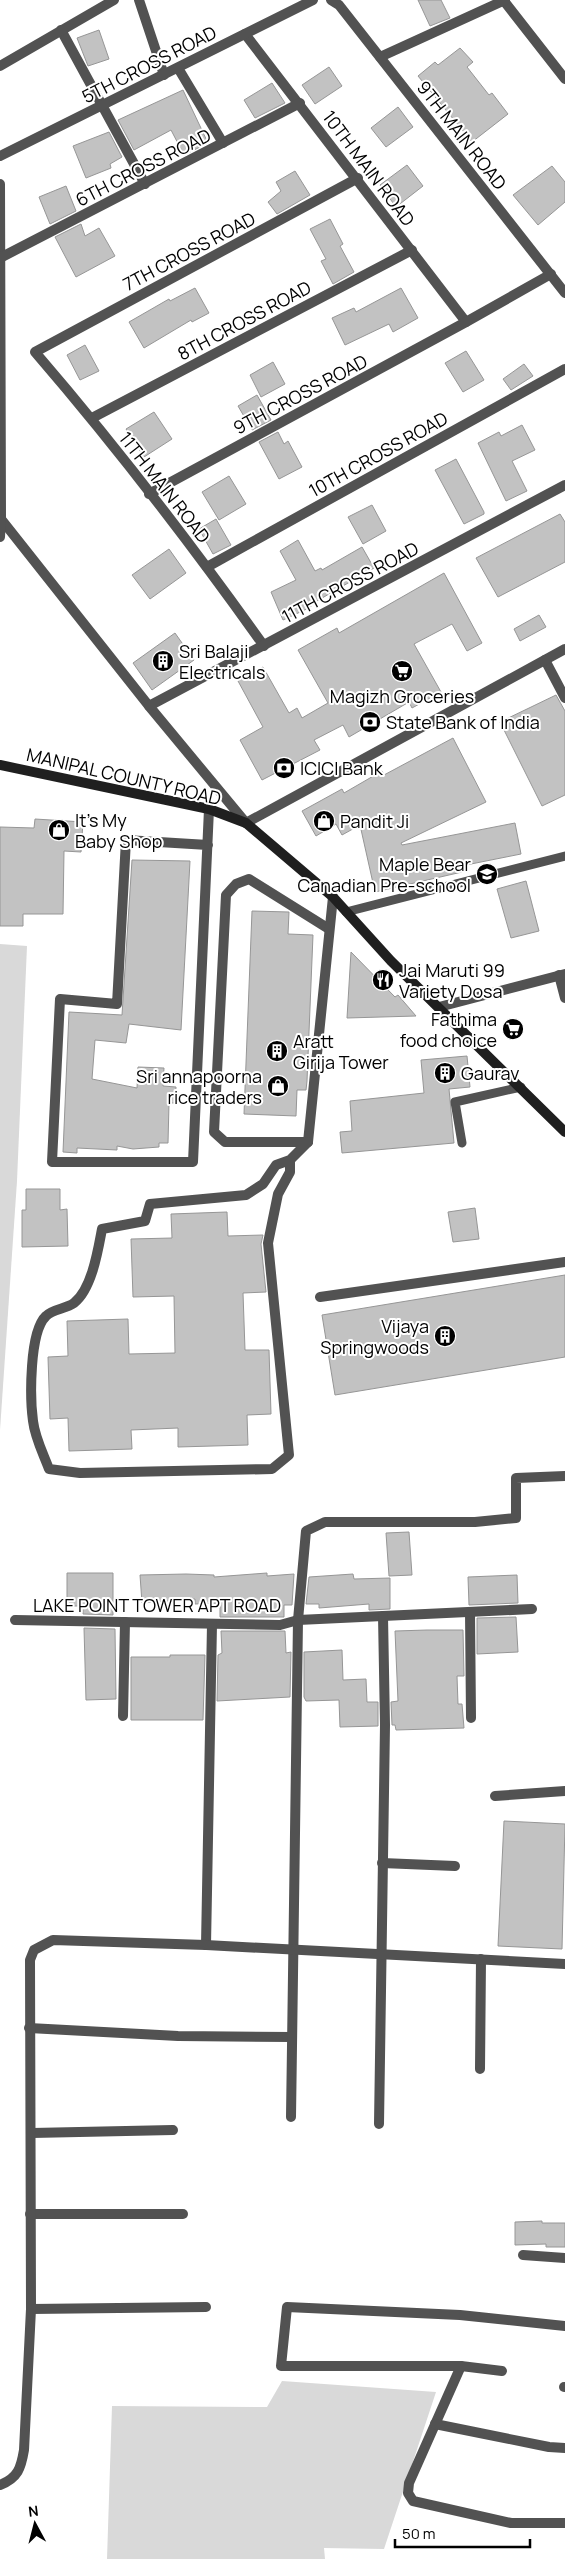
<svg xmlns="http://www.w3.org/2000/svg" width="565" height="2559" font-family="Manrope,sans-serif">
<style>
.green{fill:#d9d9d9}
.building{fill:#c2c2c2;stroke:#969696}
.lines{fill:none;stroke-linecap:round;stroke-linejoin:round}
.service{stroke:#525252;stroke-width:9}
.minor{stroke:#525252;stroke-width:10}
.tertiary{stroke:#525252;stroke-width:10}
.secondary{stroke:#1f1f1f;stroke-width:10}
.labels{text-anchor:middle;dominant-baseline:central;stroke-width:4;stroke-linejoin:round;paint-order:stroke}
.street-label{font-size:18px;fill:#000;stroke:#fff}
.poi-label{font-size:18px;fill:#000;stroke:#fff;text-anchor:start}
</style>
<rect width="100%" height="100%" fill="#fff"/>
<g class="green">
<path d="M0,944l27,2 -10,235 -17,249z"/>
<path d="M282,2381l154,11 -52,157 -60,-1 1,11h-218l5,-153 155,1z"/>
</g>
<g class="building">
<path d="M418,0h23l9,18 -20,8z"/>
<path d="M99,30l10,29 -21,7 -11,-28z"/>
<path d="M460,48l13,14 -6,5 22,28 3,-2 16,21 -36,28 -54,-66 17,-14 3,3z"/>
<path d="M329,67l13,19 -27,18 -13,-19z"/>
<path d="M272,83l13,20 -30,15 -11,-18z"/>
<path d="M183,90l25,53 -24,12 -13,-25 -37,20 -16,-30z"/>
<path d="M398,107l15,20 -27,20 -15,-19z"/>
<path d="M109,132l13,25 -12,7 1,4 -25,10 -13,-32z"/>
<path d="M407,165l16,21 -27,21 -16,-22z"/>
<path d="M552,166l13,16v20l-27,23 -25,-30z"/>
<path d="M295,171l15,24 -33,19 -9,-12 13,-11 -5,-9z"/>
<path d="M66,186l10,25 -26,13 -11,-27z"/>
<path d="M330,219l13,25 -3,2 14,26 -21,12 -12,-23 5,-2 -16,-30z"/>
<path d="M81,224l4,12 14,-8 16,28 -39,21 -21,-40z"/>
<path d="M195,288l14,25 -17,9 -1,-2 -47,28 -15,-26 40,-23 1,2z"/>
<path d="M401,288l17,30 -25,14 -4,-8 -44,21 -13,-27 22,-10 2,4z"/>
<path d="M85,345l14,26 -19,9 -13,-25z"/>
<path d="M466,351l18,29 -21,12 -18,-29z"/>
<path d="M273,362l12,22 -24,13 -11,-22z"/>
<path d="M524,364l9,12 -22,14 -8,-11z"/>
<path d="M257,395l14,25 -19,10 -14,-24z"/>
<path d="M154,412l18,27 -28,18 -18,-28z"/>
<path d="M522,425l13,25 -23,11 15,30 -21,10 -28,-58 21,-11 2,4z"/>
<path d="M278,432l6,12 4,-3 14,26 -23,12 -20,-37z"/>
<path d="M456,459l28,53v2l-20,10 -29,-54z"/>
<path d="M229,476l17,28 -27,16 -17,-28z"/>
<path d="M372,505l14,26 -23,13 -15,-27z"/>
<path d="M560,514l5,8v40l-67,35 -22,-39z"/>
<path d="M216,519l15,26 -18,9 -14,-25z"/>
<path d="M298,540l17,31 6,-3 1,2 40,-23 12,21 -64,37 1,2 -28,13 -12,-28 25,-12 -16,-29z"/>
<path d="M169,549l17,24 -36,26 -18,-24z"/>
<path d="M444,573l38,70 -15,8 -15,-27 -38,20 27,48 -29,16 -3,-6 -60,35 -6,-12 -29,15 6,10 -58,30 -22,-40 23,-13 -25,-46 25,-14 26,46 8,-5 5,10 26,-15 -30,-53 39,-22 2,5z"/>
<path d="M539,615l7,12 -26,14 -6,-12z"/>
<path d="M175,633l19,27 -42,30 -19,-27z"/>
<path d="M556,695l9,16v84l-23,11 -42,-84z"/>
<path d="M453,738l33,64 -85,41 1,2 113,-22 6,31 -60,12 1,6 -87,20 -15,-67 -18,10 -6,-11 -20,12 -14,-25 40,-22 2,4 38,-22 2,4z"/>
<path d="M35,819l48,3 -2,30 -17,-1 -1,63h-40v12h-23v-99l34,1z"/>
<path d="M132,860l58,1 -9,169 -52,-6 -3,19 -31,-3 -3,39 45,9 1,-21 26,1 -1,18 13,1 -1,16h-6l-1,40h-9v4l-26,2 -16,-3v4l-40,-2v5l-14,-1 6,-140 53,3z"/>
<path d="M526,881l13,50 -28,7 -14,-49z"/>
<path d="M252,911l37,1 -1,22 25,1 -6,146 -1,9h-9l-1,26 -52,-2z"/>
<path d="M351,952l44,45 3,-2 18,21 -69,2z"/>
<path d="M467,1056l3,31 -21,2 5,54 -112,10 -2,-21 12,-1 -2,-30 74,-8 -3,-33z"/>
<path d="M26,1189h34v21l7,-1 1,37 -46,1v-37h4z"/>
<path d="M475,1208l4,31 -26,3 -5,-30z"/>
<path d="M227,1212l1,24 35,-1 -2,9 5,48 -23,1 2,57h24l2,64 -24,1 1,30 -70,2v-19l-47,2 1,19 -63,2 -1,-33 -18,1 -2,-62 20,-1 -1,-35 61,-2 1,35 46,-1 -1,-57 -41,1 -2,-58 41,-1 -1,-24z"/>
<path d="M565,1275v82l-230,38 -13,-80z"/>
<path d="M409,1532l3,43 -23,1 -3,-43z"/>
<path d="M67,1573h46v42l-30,-1v-8h-16z"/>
<path d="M267,1573v3l27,-2 -2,31h-8v12h-64v-14l-25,1v-5l-53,4 -2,-28 46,-1 28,1v2z"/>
<path d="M353,1574l1,5 36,-1v31l-21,1v-6l-50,4v-4h-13l3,-27z"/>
<path d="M517,1575l1,28 -49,2 -1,-28z"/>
<path d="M516,1617l2,35 -41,2v-36z"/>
<path d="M84,1628l31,1 1,70 -30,1z"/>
<path d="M427,1630h36l1,46h-7l1,28h4l2,24 -68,2 -1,-5h-3l-1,-23 7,-1 -3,-70z"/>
<path d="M221,1631h64l1,22 5,-1 -1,45 -73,4 1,-46 4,-2z"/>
<path d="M342,1650l1,30 23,-1 1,23h11v24l-38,1 -1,-27 -33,1 -2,-4v-45z"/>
<path d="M170,1655h35l-2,65h-72v-63h39z"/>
<path d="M504,1821l61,3 -3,125 -64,-3z"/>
<path d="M542,2221v2h23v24h-19v-3l-31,1v-23z"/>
</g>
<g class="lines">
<g class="service">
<path d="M346,912l219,-56"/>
<path d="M462,1143l-7,-41 66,-15"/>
</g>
<g class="minor">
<path d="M139,0l25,75"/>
<path d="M504,1l61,78"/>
<path d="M61,30l84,154"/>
<path d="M245,34l221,288"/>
<path d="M380,57l125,-57"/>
<path d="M0,66l114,-66"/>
<path d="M178,68l45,75"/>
<path d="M0,156l313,-156"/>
<path d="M0,184l1,335 148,187 97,117"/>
<path d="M0,258l300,-155"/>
<path d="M92,418l320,-168"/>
<path d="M149,494l317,-172 85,-48"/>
<path d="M0,537l1,-18"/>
<path d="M207,567l358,-198"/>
<path d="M264,646c-72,-101 -148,-200 -229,-294l323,-174"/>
<path d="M545,660l20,38"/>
<path d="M149,706l416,-221"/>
<path d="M208,845l-82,-5 -9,164 -57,-5 -8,163h141l16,-353"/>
<path d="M559,975l6,23"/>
<path d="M439,1007l126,-33"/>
<path d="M308,1142h-83l-11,-10 12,-237 10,-11 13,-5 80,50"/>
<path d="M308,1142l25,-245"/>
<path d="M290,1160v12l-12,22 -10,49 21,212 -17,14 -192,4 -31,-4c-6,-16 -14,-31 -16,-48 -3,-22 -4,-89 13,-105 6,-7 20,-7 28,-13 18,-14 24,-53 28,-74l43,-8 5,-17 96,-9 17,-11 13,-19 14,-5 18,-18"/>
<path d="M320,1297l245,-35"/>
<path d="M470,1612l1,106"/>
<path d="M15,1620l265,5 18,-5 234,-11"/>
<path d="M123,1716l2,-94"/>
<path d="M495,1796l70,-5"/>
<path d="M382,1863l73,3"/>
<path d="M206,1945l6,-321"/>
<path d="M29,2028l149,8 114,1"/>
<path d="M480,2069l1,-110"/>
<path d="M291,2117l7,-497 8,-89 19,-9h150l41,-4v-40l49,-2"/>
<path d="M379,2124l6,-399 -2,-109"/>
<path d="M32,2133l141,-3"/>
<path d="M30,2214h153"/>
<path d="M523,2255l42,3"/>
<path d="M31,2309l175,-2"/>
<path d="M461,2366l-52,117 -1,10 5,8 98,22h54"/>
<path d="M502,2371l-41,-5h-180l6,-59 173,8 105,11"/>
<path d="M564,2387h1"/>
<path d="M435,2424l114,23 16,1"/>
<path d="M0,2485c18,-7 21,-17 24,-35l7,-141 -1,-349 4,-10 19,-10 153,5 359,19"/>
</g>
<g class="tertiary">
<path d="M331,0l8,5 226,288"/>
<path d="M246,823l319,-174"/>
</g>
<path class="secondary" d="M0,765l209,44 37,14 87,74 58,64 174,171"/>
</g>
<defs>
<g id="building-disc" transform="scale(1.125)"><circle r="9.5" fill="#000" stroke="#fff"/><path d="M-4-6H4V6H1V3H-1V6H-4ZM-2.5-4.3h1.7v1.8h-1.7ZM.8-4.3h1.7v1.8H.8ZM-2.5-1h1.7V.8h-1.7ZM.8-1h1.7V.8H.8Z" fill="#fff"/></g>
<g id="supermarket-disc" transform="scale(1.125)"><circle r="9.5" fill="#000" stroke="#fff"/><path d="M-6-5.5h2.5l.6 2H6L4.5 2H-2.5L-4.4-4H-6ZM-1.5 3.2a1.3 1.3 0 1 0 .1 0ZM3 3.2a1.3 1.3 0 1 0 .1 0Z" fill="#fff"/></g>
<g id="bank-disc" transform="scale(1.125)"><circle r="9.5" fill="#000" stroke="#fff"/><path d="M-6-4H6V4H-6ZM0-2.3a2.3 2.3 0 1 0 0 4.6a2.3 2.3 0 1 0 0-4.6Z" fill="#fff"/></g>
<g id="shop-disc" transform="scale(1.125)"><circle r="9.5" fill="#000" stroke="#fff"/><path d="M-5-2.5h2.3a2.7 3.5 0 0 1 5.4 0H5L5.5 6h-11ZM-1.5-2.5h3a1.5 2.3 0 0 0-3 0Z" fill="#fff"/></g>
<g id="school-disc" transform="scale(1.125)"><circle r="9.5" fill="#000" stroke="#fff"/><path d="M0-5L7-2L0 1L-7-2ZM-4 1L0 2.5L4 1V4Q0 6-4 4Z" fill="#fff"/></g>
<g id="restaurant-disc" transform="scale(1.125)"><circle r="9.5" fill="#000" stroke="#fff"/><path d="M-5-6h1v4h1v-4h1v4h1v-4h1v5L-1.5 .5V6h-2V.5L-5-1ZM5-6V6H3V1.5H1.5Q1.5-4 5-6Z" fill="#fff"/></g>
</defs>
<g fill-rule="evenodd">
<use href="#building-disc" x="163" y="661"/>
<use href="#supermarket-disc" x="402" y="671"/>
<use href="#bank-disc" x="370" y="722"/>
<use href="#bank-disc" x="284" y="768"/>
<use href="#shop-disc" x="324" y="821"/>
<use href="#shop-disc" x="59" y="830"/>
<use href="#school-disc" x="487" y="874"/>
<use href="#restaurant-disc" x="383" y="980"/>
<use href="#supermarket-disc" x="513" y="1029"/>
<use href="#building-disc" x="277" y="1051"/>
<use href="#building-disc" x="445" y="1073"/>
<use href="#shop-disc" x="278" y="1086"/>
<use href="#building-disc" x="445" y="1336"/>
</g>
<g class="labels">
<g class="street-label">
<text transform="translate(149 64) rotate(-27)">5TH CROSS ROAD</text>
<text transform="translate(462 135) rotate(52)">9TH MAIN ROAD</text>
<text transform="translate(143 167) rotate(-27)">6TH CROSS ROAD</text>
<text transform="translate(369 168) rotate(53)">10TH MAIN ROAD</text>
<text transform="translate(189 251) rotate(-28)">7TH CROSS ROAD</text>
<text transform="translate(244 320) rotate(-28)">8TH CROSS ROAD</text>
<text transform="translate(300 394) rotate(-28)">9TH CROSS ROAD</text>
<text transform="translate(378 454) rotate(-29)">10TH CROSS ROAD</text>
<text transform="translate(165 487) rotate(52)">11TH MAIN ROAD</text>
<text transform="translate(350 582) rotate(-28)">11TH CROSS ROAD</text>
<text transform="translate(124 776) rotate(13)">MANIPAL COUNTY ROAD</text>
<text x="157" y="1605">LAKE POINT TOWER APT ROAD</text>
</g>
<g class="poi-label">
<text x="179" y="651">Sri Balaji<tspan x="179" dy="21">Electricals</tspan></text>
<text x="402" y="696" text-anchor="middle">Magizh Groceries</text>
<text x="386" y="722">State Bank of India</text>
<text x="300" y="768">ICICI Bank</text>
<text x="75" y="820">It's My<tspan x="75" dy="21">Baby Shop</tspan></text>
<text x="340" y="821">Pandit Ji</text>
<text x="471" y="864" text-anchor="end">Maple Bear<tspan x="471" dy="21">Canadian Pre-school</tspan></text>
<text x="399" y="970">Jai Maruti 99<tspan x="399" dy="21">Variety Dosa</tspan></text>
<text x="497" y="1019" text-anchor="end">Fathima<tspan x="497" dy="21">food choice</tspan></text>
<text x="293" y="1041">Aratt<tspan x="293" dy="21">Girija Tower</tspan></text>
<text x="461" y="1073">Gaurav</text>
<text x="262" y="1076" text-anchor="end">Sri annapoorna<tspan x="262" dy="21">rice traders</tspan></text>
<text x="429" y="1326" text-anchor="end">Vijaya<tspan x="429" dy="21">Springwoods</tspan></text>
</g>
</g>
<g transform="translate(35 2524) rotate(353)" stroke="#ffffff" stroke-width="4" paint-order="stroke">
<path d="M0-4L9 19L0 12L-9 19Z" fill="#000000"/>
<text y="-8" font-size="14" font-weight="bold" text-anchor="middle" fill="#000000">N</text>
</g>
<path d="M395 2539v8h135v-8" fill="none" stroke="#000000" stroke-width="2.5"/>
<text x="402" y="2539" font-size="15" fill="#000000" stroke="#ffffff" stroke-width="4" paint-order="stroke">50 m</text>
</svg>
